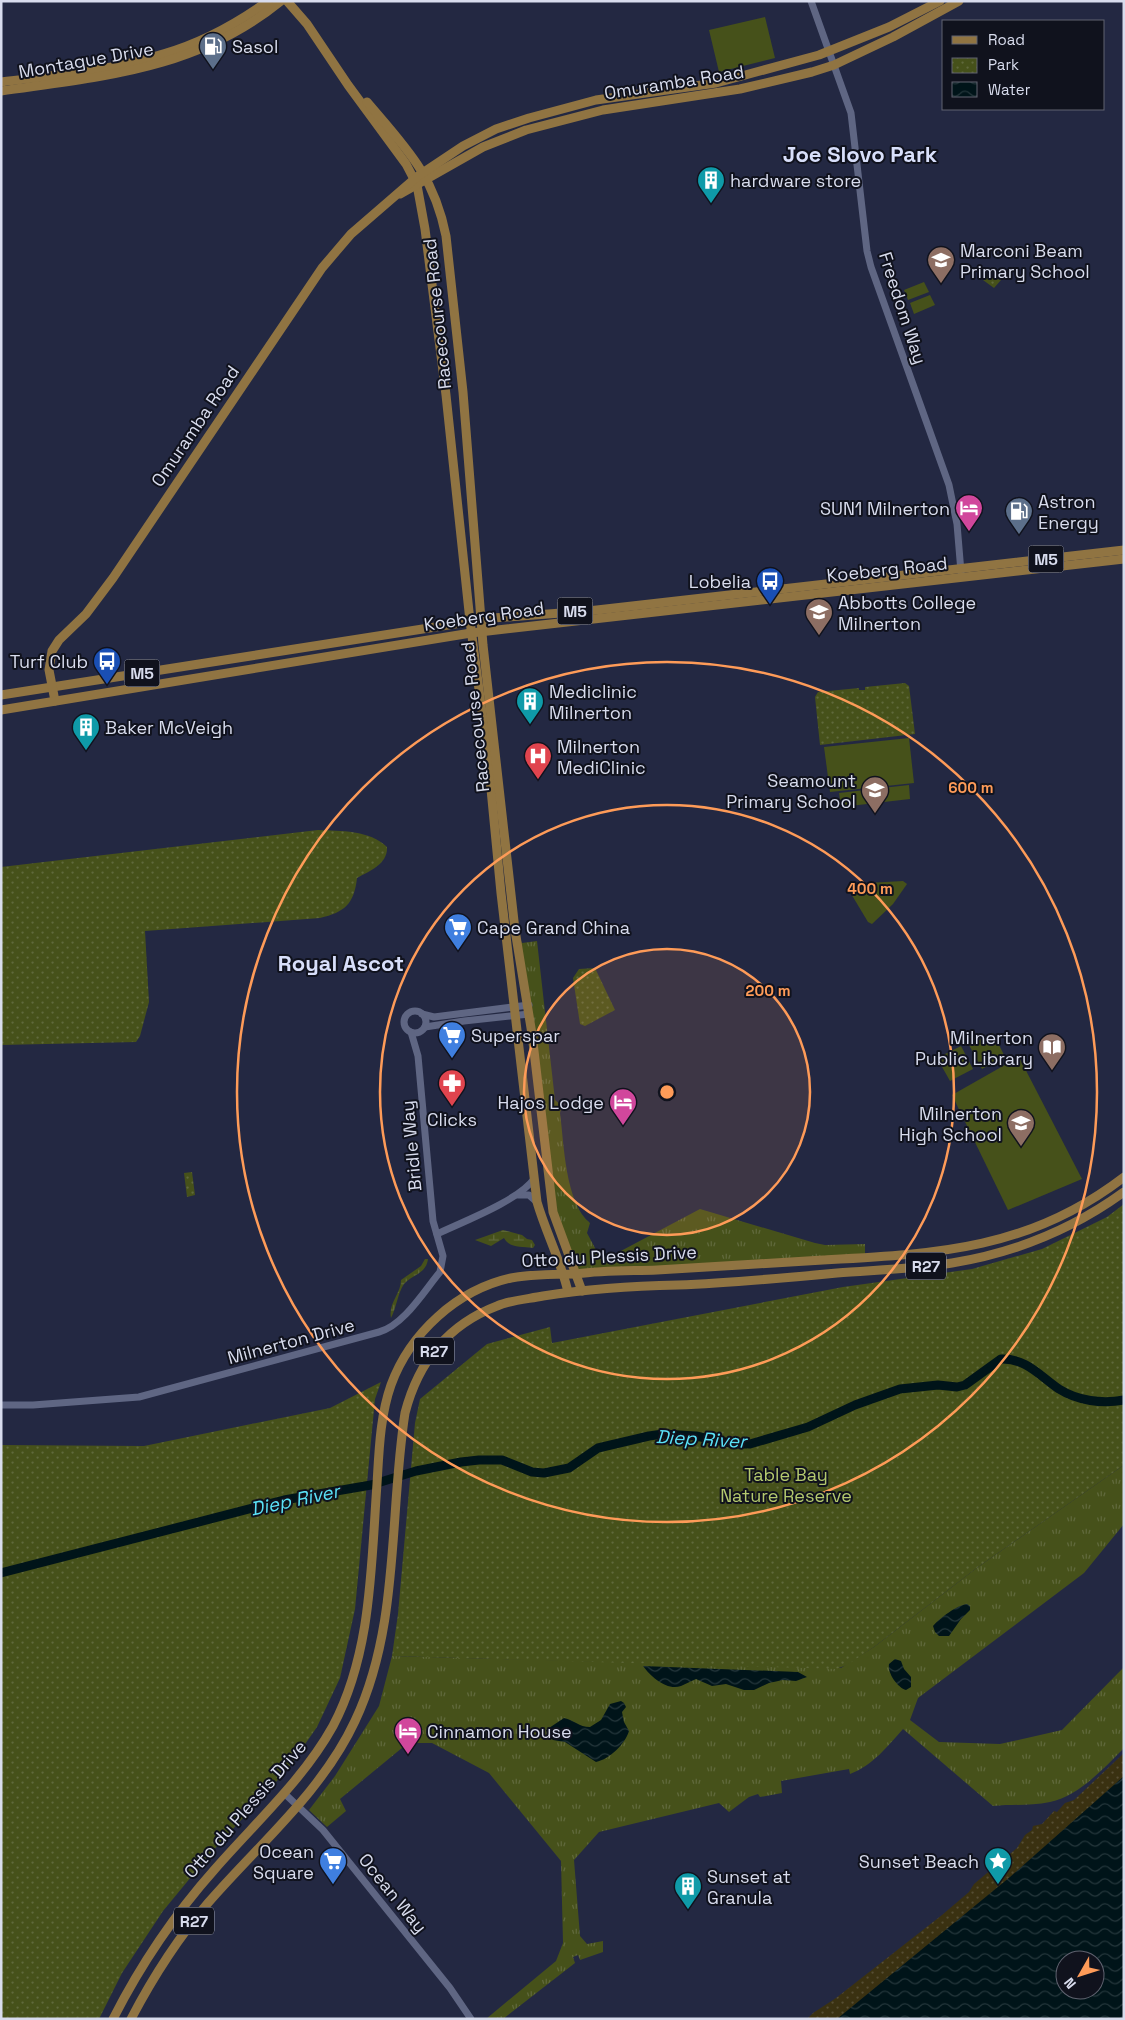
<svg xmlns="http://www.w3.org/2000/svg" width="1125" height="2020" font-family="'Space Grotesk',sans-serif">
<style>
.grass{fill:url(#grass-tufts)}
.wetland{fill:url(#wetland-marsh)}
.sand{fill:url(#sand-dots)}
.park{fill:url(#park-dots)}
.pitch{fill:#46511a}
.water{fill:url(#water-waves);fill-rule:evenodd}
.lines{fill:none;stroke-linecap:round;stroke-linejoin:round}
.river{stroke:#001419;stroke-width:9}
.minor{stroke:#5f6683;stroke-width:7}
.major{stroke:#907442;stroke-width:9}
.ring{fill:none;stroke:#fe9b58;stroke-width:2.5}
.labels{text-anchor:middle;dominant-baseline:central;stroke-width:4;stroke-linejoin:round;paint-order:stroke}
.shield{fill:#10121d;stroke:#9c9faf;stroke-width:1}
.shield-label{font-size:16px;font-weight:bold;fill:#d8dced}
.poi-label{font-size:18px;fill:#d8dced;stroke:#10121d;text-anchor:start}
.street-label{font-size:18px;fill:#d8dced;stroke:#10121d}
.park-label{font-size:18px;fill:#b4c96e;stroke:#10121d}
.water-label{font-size:19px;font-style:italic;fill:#5ae1f7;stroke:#10121d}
.district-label{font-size:22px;font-weight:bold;fill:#d8dffa;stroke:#10121d}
.centre{fill:#fe9b58;stroke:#10121d;stroke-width:2.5}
.ring-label{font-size:15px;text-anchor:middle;font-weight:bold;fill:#fe9b58;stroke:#10121d;stroke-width:4;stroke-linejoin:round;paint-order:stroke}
</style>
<defs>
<pattern id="grass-tufts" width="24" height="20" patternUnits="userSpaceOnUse" patternTransform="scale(1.25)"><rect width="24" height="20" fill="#46511a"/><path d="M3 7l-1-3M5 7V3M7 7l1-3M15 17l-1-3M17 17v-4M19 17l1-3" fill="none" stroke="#60693c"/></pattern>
<pattern id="wetland-marsh" width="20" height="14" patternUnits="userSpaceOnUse" patternTransform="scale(1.25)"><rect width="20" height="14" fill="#46511a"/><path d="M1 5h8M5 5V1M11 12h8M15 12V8" fill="none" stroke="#60693c"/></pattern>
<pattern id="sand-dots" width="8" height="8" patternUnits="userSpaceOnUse" patternTransform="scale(1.25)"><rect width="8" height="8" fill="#3a3111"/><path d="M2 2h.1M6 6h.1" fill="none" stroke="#564e34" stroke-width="1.8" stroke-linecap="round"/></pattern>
<pattern id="park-dots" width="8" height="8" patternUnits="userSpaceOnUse" patternTransform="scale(1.25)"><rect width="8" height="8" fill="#46511a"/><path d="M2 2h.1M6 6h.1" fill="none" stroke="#60693c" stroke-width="1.8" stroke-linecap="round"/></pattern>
<pattern id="water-waves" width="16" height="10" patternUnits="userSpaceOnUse" patternTransform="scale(1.25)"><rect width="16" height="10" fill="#001419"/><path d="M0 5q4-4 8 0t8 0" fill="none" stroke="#24363b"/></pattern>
</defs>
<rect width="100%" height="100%" fill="#232842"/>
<g class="grass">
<path d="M515,930l7,13 15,-2 18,159 7,6 -2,7c4,30 5,90 30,110l-3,10 15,28 98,-52 115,34 10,2 40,-1v14l-288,16 -16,-37z"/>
<path d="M1124,1465v59l-40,49 -166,125 -8,22 29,22 61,2 62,-14 62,-63v81c-20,20 -45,48 -74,54 -19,4 -38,2 -57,4l-90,-77c-15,17 -31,37 -53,45l-1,-5 -68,12 1,12 -22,4 -2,-3 -9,3 -20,15 -10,-9 -120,29 -25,28 6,76 7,8 16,-3v11l-23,8 -2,-5 -5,2 2,6 -72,56h-17l70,-58 7,-18 -2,-82 -72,-88 -57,-30h-24l-68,56 6,12 -19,16 -18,-17 26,-34 44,-70 13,-50 449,12 33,-21 104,-80z"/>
</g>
<g class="wetland">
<path d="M503,1230l19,5 5,4 5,1 3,5 -2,3c-11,-2 -23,1 -29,-10l-13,8 -16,-6z"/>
<path d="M425,1259h3c-2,15 -15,15 -24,25 -6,8 -8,25 -13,34 -3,-15 10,-24 10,-38l20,-14z"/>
</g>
<path class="sand" d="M1124,1753v44l-261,222h-56l6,-6 23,-15 106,-83 27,-23 5,-8 43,-36 8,-13 7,-5 1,-4 9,-2 12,-13 3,1 8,-9 9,-3z"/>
<g class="park">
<path d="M985,275l16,5 -7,8 -11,-8z"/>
<path d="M905,683l4,3 6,48 -95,11 -5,-48 3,-5 41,-4v2h6v-3z"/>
<path d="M318,830c22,1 52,0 69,17 1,17 -17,24 -30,31 -3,26 -12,34 -37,40l-175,13 4,71 -9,34 -4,6 -135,3v-178z"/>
<path d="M595,968l20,42 -30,16 -5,-2 -7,-46 6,-9z"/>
<path d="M192,1172l3,23 -8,2 -3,-24z"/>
<path d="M1124,1204v261l-146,102 -104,80 -27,18 -11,4 -444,-13 6,-42 17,-191 5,-24 67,-55 63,-17 2,16 291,-56 129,-18 70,-20 65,-32z"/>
<path d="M381,1382l-6,17 -20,210 -15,69 -23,49 -30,43 -77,84 -47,57 -41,62 -23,46h-98v-574l143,1 186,-38z"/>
</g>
<g class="pitch">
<path d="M765,17l10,41 -56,14 -10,-42z"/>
<path d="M924,282l5,10 -21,8 -4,-10z"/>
<path d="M930,295l5,10 -21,9 -4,-11z"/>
<path d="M909,738l5,45 -84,9 -6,-45z"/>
<path d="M909,785l1,14 -26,3 -2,-14z"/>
<path d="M865,790l2,14 -26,3 -2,-14z"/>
<path d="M903,881l4,3 -14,20 -21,20 -4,-2 -21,-35 2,-3z"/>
<path d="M993,1033l12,24 -23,12 -13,-24z"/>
<path d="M961,1046l12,23 -23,12 -13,-23z"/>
<path d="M1019,1057l63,122 -74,31 -56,-115z"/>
</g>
<g class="water">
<path d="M967,1604l3,2v4l-9,9 -12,17h-10l-4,-4 -2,-6c7,-8 24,-21 34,-22z"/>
<path d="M895,1659l6,2 3,8 7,8v10l-5,3c-8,-2 -19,-17 -17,-26z"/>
<path d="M643,1666l155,6 9,5 -11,4 -13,-1 -14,3 -15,7h-10l-18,-6 -14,2 -16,-7c-5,2 -10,5 -15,7 -14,5 -30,-9 -38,-20z"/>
<path d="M621,1701l3,2 2,4 -4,5 2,10 5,9c-4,13 -19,28 -33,31l-31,-20 -12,-2 -5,-4 -2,-6 18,-12c10,2 15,9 26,9l11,-7 9,-16z"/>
<path d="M1124,1776v243h-287l173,-142zM1065,1960h30v30h-30z"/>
</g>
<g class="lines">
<path class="river" d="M1,1573l283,-73 87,-15 45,-14 45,-9 18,-2h23l30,12 12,1 25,-5 29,-20 51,-12 14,-2 33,2 39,8h15l58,-17 47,-22 45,-16 38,-4 19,2 8,-2 36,-26c25,-1 39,17 58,30 19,12 43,15 65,11"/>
<g class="minor">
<path d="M811,1l40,112 16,138 4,16 78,218 8,39 4,48"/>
<circle cx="415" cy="1022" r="11"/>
<path d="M422,1014l12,3 95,-12"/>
<path d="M425,1027l39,-6 65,-7"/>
<path d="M518,1195h11l8,7"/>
<path d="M437,1234c25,-12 81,-33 97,-55"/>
<path d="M1,1405h32l106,-8 240,-65c25,-7 45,-41 61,-60l3,-16 -10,-35 -15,-165 -7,-24"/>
<path d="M284,1793l39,37 127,158 21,31"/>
</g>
<g class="major">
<path d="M287,1l20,23 41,61 58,79 11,21 8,44 21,166 24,226 18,137 13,135 36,309c9,31 24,59 31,90"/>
<path d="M1,82c54,-7 110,-11 162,-28 38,-11 73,-30 105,-53"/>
<path d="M1,91c103,-15 195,-21 280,-90"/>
<path d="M367,102c39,46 67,73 79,134l17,156 20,253 32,285 17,104 21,178 29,79"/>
<path d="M400,194l83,-47 43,-17 77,-20 137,-21 72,-17 22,-7 59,-28 66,-36"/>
<path d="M1,695l492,-77 95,-7 536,-61"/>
<path d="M55,701l-6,-31 3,-19 7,-11 27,-26 27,-36 209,-310 29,-34 67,-58 45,-30 33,-17 33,-11 67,-18 120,-17 103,-28 70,-28 51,-26"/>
<path d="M1,710l470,-77 653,-74"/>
<path d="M113,2019c28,-55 61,-104 102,-150 40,-46 88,-89 118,-143 39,-74 38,-161 44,-242 2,-33 3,-68 14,-99 19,-52 66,-95 120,-107 22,-4 44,-4 66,-4 26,-4 54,-3 80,-4 55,-3 111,-7 166,-10 114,-6 206,-10 301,-83"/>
<path d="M131,2019c22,-42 47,-81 77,-116 51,-59 114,-111 147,-182 45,-95 34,-206 50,-308 13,-50 42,-88 92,-107 14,-6 31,-7 46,-10 45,-7 90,-10 135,-11 53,-2 106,-7 159,-12 38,-3 77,-4 115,-10 62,-10 121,-34 172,-71"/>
</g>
</g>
<circle cx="667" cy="1092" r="143" fill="#fe9b58" fill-opacity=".12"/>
<g class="ring">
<circle cx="667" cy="1092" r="143"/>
<circle cx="667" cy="1092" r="287"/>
<circle cx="667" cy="1092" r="430"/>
</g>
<defs>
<g id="fuel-pin" transform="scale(1.4375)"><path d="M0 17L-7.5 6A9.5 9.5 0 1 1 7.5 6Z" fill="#5c6f8a" stroke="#10121d"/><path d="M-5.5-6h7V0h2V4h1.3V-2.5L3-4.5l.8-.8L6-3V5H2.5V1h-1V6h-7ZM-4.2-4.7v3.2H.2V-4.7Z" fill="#fff"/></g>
<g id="building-pin" transform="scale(1.4375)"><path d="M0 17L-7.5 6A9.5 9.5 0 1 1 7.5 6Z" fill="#0f9aa8" stroke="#10121d"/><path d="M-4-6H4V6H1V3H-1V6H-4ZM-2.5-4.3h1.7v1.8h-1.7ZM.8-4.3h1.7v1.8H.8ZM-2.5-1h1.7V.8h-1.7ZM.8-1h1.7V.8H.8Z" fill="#fff"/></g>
<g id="school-pin" transform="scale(1.4375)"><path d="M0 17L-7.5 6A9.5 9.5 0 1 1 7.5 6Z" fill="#8d6e63" stroke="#10121d"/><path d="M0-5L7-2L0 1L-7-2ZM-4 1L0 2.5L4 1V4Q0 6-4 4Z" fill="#fff"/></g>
<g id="hotel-pin" transform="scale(1.4375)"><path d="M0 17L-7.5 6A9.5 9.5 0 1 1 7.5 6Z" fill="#d1479c" stroke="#10121d"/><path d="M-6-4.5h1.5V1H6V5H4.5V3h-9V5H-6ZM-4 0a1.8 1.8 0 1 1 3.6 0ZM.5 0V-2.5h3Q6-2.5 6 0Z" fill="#fff"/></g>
<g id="bus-pin" transform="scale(1.4375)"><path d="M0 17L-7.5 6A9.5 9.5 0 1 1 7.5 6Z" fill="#1a4fb4" stroke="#10121d"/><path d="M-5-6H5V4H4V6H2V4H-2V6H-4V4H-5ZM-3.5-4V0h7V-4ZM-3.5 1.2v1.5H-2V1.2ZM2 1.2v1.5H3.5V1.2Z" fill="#fff"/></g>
<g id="hospital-pin" transform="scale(1.4375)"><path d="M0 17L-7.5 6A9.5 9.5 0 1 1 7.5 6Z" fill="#e0444e" stroke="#10121d"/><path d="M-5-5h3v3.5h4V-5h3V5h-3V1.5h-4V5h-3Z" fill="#fff"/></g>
<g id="supermarket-pin" transform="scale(1.4375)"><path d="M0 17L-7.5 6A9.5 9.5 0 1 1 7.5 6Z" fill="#3f7fe0" stroke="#10121d"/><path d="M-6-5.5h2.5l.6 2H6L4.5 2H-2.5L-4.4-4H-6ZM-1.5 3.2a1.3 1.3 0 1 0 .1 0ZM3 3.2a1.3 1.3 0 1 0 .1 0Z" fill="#fff"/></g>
<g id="library-pin" transform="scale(1.4375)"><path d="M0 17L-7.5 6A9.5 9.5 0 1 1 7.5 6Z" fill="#8d6e63" stroke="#10121d"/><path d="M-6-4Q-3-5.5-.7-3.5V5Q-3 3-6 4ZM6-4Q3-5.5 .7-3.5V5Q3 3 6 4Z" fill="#fff"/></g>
<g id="pharmacy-pin" transform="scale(1.4375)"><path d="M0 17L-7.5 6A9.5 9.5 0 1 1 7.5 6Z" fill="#e0444e" stroke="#10121d"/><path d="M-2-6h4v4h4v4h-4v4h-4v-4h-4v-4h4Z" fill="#fff"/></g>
<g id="sight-pin" transform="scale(1.4375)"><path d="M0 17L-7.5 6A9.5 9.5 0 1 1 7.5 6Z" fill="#0f9aa8" stroke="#10121d"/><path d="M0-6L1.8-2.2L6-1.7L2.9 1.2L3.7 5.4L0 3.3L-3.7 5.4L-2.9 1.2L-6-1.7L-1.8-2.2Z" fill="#fff"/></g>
</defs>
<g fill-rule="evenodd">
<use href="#fuel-pin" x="213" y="46"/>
<use href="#building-pin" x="711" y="180"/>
<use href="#school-pin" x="941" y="260"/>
<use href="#hotel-pin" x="969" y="508"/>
<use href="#fuel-pin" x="1019" y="511"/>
<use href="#bus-pin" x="770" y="581"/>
<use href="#school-pin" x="819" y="612"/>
<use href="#bus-pin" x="107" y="661"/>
<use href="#building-pin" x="530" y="701"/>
<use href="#building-pin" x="86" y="727"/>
<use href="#hospital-pin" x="538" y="756"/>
<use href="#school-pin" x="875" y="790"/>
<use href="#supermarket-pin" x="458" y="927"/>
<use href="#supermarket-pin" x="452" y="1035"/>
<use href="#library-pin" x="1052" y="1047"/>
<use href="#pharmacy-pin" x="452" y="1083"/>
<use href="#hotel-pin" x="623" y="1102"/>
<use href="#school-pin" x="1021" y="1123"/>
<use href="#hotel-pin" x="408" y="1731"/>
<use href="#supermarket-pin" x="333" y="1861"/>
<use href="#sight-pin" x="998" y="1861"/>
<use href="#building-pin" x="688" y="1886"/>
</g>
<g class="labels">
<g class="shield">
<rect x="1028.5" y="545.5" width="35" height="27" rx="4"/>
<rect x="557.5" y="597.5" width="35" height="27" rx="4"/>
<rect x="124.5" y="659.5" width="35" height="27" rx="4"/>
<rect x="906" y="1252.5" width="40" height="27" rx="4"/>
<rect x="414" y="1337.5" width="40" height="27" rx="4"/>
<rect x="174" y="1907.5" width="40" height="27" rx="4"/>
</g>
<g class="shield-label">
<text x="1046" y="559">M5</text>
<text x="575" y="611">M5</text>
<text x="142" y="673">M5</text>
<text x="926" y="1266">R27</text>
<text x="434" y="1351">R27</text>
<text x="194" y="1921">R27</text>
</g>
<g class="poi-label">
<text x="232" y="46">Sasol</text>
<text x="730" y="180">hardware store</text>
<text x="960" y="250">Marconi Beam<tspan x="960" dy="21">Primary School</tspan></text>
<text x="1038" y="501">Astron<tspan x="1038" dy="21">Energy</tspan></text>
<text x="950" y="508" text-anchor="end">SUN1 Milnerton</text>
<text x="751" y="581" text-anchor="end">Lobelia</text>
<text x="838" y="602">Abbotts College<tspan x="838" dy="21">Milnerton</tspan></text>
<text x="88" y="661" text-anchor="end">Turf Club</text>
<text x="549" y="691">Mediclinic<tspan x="549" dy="21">Milnerton</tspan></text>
<text x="105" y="727">Baker McVeigh</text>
<text x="557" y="746">Milnerton<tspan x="557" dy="21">MediClinic</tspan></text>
<text x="856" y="780" text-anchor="end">Seamount<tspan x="856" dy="21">Primary School</tspan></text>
<text x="477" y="927">Cape Grand China</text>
<text x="471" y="1035">Superspar</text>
<text x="1033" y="1037" text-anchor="end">Milnerton<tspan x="1033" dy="21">Public Library</tspan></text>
<text x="604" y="1102" text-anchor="end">Hajos Lodge</text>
<text x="1002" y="1113" text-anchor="end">Milnerton<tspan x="1002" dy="21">High School</tspan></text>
<text x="452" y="1119" text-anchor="middle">Clicks</text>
<text x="427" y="1731">Cinnamon House</text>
<text x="314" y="1851" text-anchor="end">Ocean<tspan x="314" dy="21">Square</tspan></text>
<text x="979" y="1861" text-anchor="end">Sunset Beach</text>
<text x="707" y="1876">Sunset at<tspan x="707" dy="21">Granula</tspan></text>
</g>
<g class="street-label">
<text transform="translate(86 60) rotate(-10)">Montague Drive</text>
<text transform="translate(674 82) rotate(-9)">Omuramba Road</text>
<text transform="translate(903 308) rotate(72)">Freedom Way</text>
<text transform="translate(437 314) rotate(-96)">Racecourse Road</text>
<text transform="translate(195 426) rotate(-56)">Omuramba Road</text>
<text transform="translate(887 569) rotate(-6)">Koeberg Road</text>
<text transform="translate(484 616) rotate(-8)">Koeberg Road</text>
<text transform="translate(475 717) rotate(-96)">Racecourse Road</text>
<text transform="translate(411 1146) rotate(-95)">Bridle Way</text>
<text transform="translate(609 1256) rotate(-3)">Otto du Plessis Drive</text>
<text transform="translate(291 1341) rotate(-15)">Milnerton Drive</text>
<text transform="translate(245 1809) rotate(-49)">Otto du Plessis Drive</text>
<text transform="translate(393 1893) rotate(51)">Ocean Way</text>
</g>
<g class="park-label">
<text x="786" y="1474">Table Bay<tspan x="786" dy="21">Nature Reserve</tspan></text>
</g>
<g class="water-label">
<text transform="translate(701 1439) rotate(3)">Diep River</text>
<text transform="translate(295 1500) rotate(-12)">Diep River</text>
</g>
<g class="district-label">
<text x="860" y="154">Joe Slovo Park</text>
<text x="341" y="963">Royal Ascot</text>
</g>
</g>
<circle cx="667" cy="1092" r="8" class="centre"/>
<g class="ring-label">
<text x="971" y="793">600 m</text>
<text x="870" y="894">400 m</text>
<text x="768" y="996">200 m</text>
</g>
<rect width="1125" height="2020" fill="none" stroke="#d8dced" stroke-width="5"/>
<rect x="942" y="20" width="162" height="90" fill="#10121d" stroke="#606370"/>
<rect x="952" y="36" width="25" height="8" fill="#907442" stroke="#606370"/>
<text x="988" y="45" font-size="15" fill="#d8dced">Road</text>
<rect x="952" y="58" width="25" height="15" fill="url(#park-dots)" stroke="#606370"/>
<text x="988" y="70" font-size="15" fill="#d8dced">Park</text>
<rect x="952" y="82" width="25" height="15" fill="url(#water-waves)" stroke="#606370"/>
<text x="988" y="95" font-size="15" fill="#d8dced">Water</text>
<g transform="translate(1080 1975) rotate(231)"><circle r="24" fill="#10121d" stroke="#606370"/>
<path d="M0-4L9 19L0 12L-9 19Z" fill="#fe9b58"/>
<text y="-8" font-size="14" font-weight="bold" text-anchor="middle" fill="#d8dced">N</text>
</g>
</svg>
